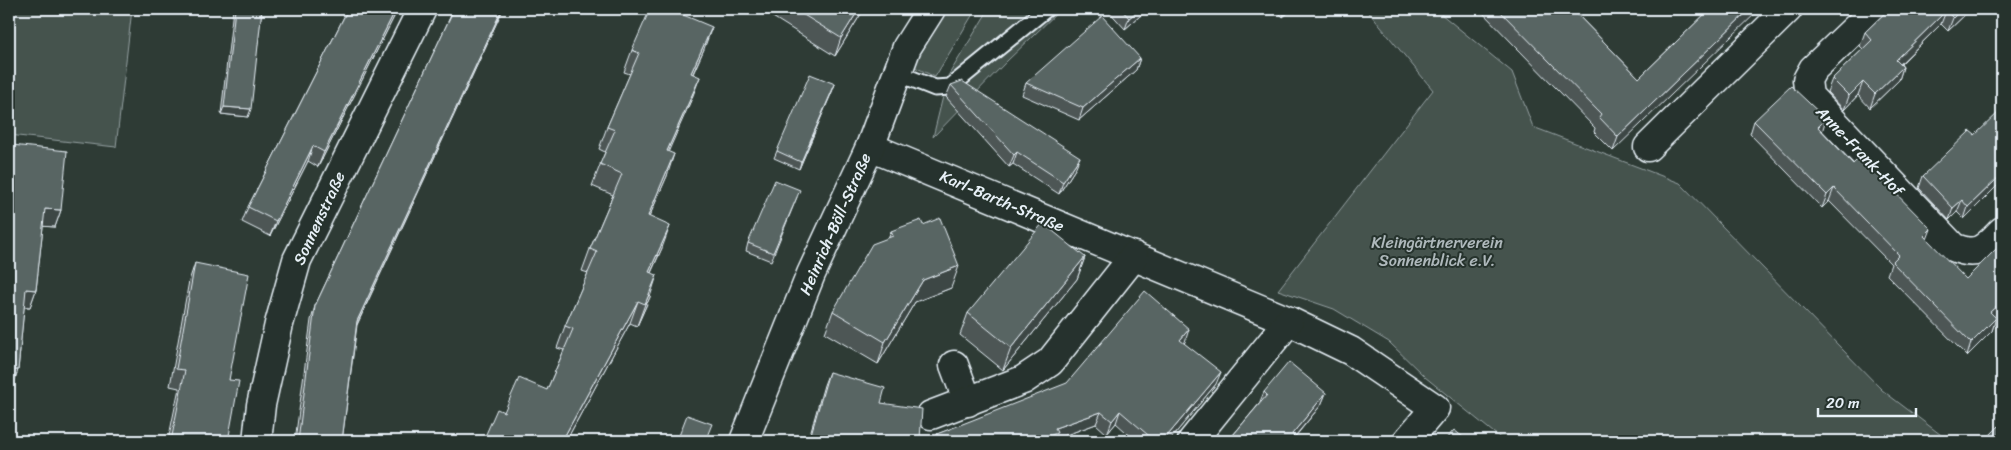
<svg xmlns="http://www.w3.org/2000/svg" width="2011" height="450" font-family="Sriracha,sans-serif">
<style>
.green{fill:#45524e;stroke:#96a2a3}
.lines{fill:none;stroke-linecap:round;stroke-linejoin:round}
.lane-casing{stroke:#e8f1f8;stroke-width:19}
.street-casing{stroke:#e8f1f8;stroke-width:31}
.lane{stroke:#26332d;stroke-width:15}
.street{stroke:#26332d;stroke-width:28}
.wall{fill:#4d5755;stroke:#e8f1f8}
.shaded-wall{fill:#3e4745;stroke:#e8f1f8}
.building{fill:#596563;stroke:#e8f1f8}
.labels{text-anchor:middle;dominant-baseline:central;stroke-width:4;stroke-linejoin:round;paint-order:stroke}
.street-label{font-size:16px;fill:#e8f1f8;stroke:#26332d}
.park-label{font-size:16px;fill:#afb9bc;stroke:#26332d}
</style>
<rect width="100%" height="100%" fill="#2e3b35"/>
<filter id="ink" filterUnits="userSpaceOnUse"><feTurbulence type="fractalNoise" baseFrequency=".02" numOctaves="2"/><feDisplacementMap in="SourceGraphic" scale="10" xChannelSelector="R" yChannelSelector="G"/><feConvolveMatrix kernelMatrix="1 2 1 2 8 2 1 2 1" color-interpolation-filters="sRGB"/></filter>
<g filter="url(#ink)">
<g class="green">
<path d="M9,9h123l-16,138 -107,-12z"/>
<path d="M948,9h28l-41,68 -22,-11z"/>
<path d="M989,9h72l-55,53 -73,75 15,-61z"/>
<path d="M1366,9h69l77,63 21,55 147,56 202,207 67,51h-445l-79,-64 -36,-35 -55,-33 -56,-19 155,-200z"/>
</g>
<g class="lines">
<g class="lane-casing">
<path id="lane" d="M897,73l38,15 15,-1 96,-78"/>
</g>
<g class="street-casing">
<g id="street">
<path d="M1876,9l-63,60 -6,11 2,16 144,151c25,11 32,1 49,-16"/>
<path d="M870,147l419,174 62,30 84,57 -28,33"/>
<path d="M1648,147l140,-138"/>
<path d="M954,365l14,37"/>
<path d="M931,415l92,-35 27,-18 84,-106"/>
<path d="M257,441l4,-36 18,-81 18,-64 125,-251"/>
<path d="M744,441l67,-167 59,-127 37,-100 24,-38"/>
<path d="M1192,441l97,-120"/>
</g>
</g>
<use href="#lane" class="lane"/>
<use href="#street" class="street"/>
</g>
<g class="wall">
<path d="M233,9h29l-14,108 -27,-3z"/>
<path d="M348,9h50l-80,158 -10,-6 -38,75 -28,-14 6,-15z"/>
<path d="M454,9h49l-146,316 -15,116h-47l16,-121 4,-14z"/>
<path d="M760,9h104l-29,47z"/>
<path d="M1107,9h41l-23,20z"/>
<path d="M1275,9h30l-4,3 -11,-1 -7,6z"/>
<path d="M1479,9h93l67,69 71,-69 -97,142 -19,-19 1,-4z"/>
<path d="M1889,9h82l-23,22 -7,-7 -40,40 2,3 -4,13 -29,28 -12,-13 -14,15 -17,-18 5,-13 31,-30 -3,-3 5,-14z"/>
<path d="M704,49l-11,25 -1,24 -24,53 -1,25 -18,41 13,31 -11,25 -1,24 -13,29 -7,-3 -64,118h-83l21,-29 43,-22 17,-40 -7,-2 8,-22 23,-53 -6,-2 8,-22 23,-54 -21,-9 13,-34 -6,-3 8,-22 23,-53 -6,-2 8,-22z"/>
<path d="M1140,58l-4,12 -57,50 -57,-25 4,-12z"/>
<path d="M835,84l-36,85 -25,-11 3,-7z"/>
<path d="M951,85l124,84 -16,25 -46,-30 -4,3 -63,-70z"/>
<path d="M1754,121l68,10 105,109 69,78 -4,13 -25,25 -80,-81 4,-11 -62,-63 -7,7 -72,-74z"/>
<path d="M12,145l49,65 -6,17 -12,-1 -7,64 -6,17h-6l-6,63 -6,17h-3v-234z"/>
<path d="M1923,176l79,5 -38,38 -7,-7 -8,8 -30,-32z"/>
<path d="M797,197l-26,64 -25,-10 2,-8z"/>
<path d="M891,231l60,57 -36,14 -37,62 -53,-31 8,-22 56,-74z"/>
<path d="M1085,257l-8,22 -74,91 -43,-35 8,-22z"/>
<path d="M195,263l34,117 -1,61h-60l11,-53 -9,-2 19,-105z"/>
<path d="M1185,342l-1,1 32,41 -47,57h-33l-20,-18 -9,11 -11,-10 -41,15 -1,2h-120l3,-7z"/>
<path d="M829,372l52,31 39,36 1,2h-113l16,-56z"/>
<path d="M1264,392l62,1 -5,12 -26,32 -1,4h-66l31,-37z"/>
</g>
<g class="shaded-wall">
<path d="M396,9h2l-80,158 6,-15z"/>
<path d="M502,9h1l-151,326 5,-14z"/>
<path d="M859,9h5l-29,47 6,-18z"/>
<path d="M1140,9h8l-23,20 4,-11z"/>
<path d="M1286,9h19l-4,3 -11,-1 -7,6z"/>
<path d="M1750,9h10l-147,142 5,-14z"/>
<path d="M1962,9h9l-23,22 5,-13z"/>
<path d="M1946,11l-5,13 -50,49 5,-13z"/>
<path d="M712,27l-8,22 -21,46 8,-22z"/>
<path d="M1140,58l-4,12 -57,50 4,-12z"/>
<path d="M1903,67l-4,13 -29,28 5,-14z"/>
<path d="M700,77l-8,21 -33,75 8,-22z"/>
<path d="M1863,82l-5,13 -14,15 5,-14z"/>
<path d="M835,84l-3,8 -33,77 2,-7z"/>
<path d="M224,107l27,2 -3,8 -27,-3z"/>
<path d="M1826,119l-4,13 -4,-5z"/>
<path d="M313,146l-5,15 -38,75 6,-15z"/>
<path d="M1017,152l-4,12 -4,3 5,-12z"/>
<path d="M674,154l-7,22 -27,62 8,-22z"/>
<path d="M1080,157l-5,12 -16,25 4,-12z"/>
<path d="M2002,174v7l-38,38 4,-12z"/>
<path d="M1834,188l-5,13 -7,7 5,-13z"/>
<path d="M1962,200l-5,12 -8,8 4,-12z"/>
<path d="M45,209l16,1 -6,17 -16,-1z"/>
<path d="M670,226l-8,22 -21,46 8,-22z"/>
<path d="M1931,229l-5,13 -2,-6z"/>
<path d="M1085,257l-8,22 -74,91 8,-22z"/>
<path d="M959,266l-8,22 -36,14 -37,62 7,-22 38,-62z"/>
<path d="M657,275l-7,22 -13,29 8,-22z"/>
<path d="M26,289l10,1 -6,17 -10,-1z"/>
<path d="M638,301l-8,22 -64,118h-4z"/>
<path d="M2002,301v8l-16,16 4,-13z"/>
<path d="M1996,318l-4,13 -25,25 4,-13z"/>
<path d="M1189,329l-4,13 -9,11 4,-13z"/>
<path d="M9,370h9l-6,17h-3z"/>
<path d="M1221,372l-5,12 -47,57h-6z"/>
<path d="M1326,393l-5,12 -30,36 1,-7z"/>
<path d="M1120,411l-4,12 -9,11 5,-13z"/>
<path d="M1101,412l-5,12 -41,15 -1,2h-19l20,-13z"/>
</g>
<g class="building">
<path d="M235,9h27l-11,100 -27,-2z"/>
<path d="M348,9h48l-72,143 -11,-6 -37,75 -28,-14z"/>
<path d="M454,9h48l-145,312 -15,120h-44l17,-135z"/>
<path d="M650,9h19l43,18 -21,46 9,4 -33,74 7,3 -26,62 22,10 -21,46 8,3 -12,29 -7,-3 -75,138 -9,-3 -2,5h-69l14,-32 7,3 15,-34 28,12 26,-61 -8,-3 32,-74 -7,-3 32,-75 -22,-10 15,-34 -8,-3 32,-74 -7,-3z"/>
<path d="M794,9h65l-18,29z"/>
<path d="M1121,9h19l-11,9z"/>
<path d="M1498,9h74l67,69 71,-69h40l-132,128 -19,-20 2,-3z"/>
<path d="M1889,9h73l-9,9 -7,-7 -50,49 7,7 -28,27 -12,-12 -14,14 -17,-17 40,-39 -7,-8z"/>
<path d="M1102,16l38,42 -57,50 -57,-25z"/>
<path d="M810,74l25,10 -34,78 -24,-11z"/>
<path d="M962,81l118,76 -17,25 -46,-30 -3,3 -63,-70z"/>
<path d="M1791,86l35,33 -8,8 35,37 7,-7 71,72 -7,7 42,43 36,-36v58l-12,11 6,6 -25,25 -79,-81 7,-7 -65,-67 -7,7 -73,-74z"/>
<path d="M2002,109v65l-34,33 -6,-7 -9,8 -30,-32 47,-45 5,4z"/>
<path d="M12,145l55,6 -6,59 -16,-1 -9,81 -10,-1 -8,81h-9v-197z"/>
<path d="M775,180l25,10 -27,63 -25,-10z"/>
<path d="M940,218l19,48 -36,14 -38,62 -52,-31 39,-67 21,-8 -2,-5 30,-11 2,5z"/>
<path d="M1043,223l42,34 -74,91 -43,-35z"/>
<path d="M195,263l54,11 -20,106 10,1 -11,60h-57l14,-71 -9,-1z"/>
<path d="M1145,291l44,38 -9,11 41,32 -58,69h-8l-35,-30 -8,10 -11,-9 -46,16 2,5 -22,8h-96l-2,-7 130,-51z"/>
<path d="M1289,362l37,31 -34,41 3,3 -3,4h-64l39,-46 -3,-3z"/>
<path d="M829,372l56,16 -4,15 41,6 -2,30 1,-1v3h-112z"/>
<path d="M687,415l25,9 -7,17h-28z"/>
<path d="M1999,426l3,3v12h-18z"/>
<path d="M1454,430l14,11h-24z"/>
</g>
</g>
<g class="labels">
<g class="street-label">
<text transform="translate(1860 151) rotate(46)">Anne-Frank-Hof</text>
<text transform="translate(1002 201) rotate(23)">Karl-Barth-Straße</text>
<text transform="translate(319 218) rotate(-65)">Sonnenstraße</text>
<text transform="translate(835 224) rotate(-66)">Heinrich-Böll-Straße</text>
</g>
<g class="park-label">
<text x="1437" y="242">Kleingärtnerverein<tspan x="1437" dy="18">Sonnenblick e.V.</tspan></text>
</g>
</g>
<rect width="2011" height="450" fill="none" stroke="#26332d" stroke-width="30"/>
<rect x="15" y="15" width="1981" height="420" fill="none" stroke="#e8f1f8" stroke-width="2" filter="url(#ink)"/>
<path d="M1818 408v8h98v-8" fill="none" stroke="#e8f1f8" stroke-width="2.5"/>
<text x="1826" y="408" font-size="15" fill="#e8f1f8" stroke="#26332d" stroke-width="4" paint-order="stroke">20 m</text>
</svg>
